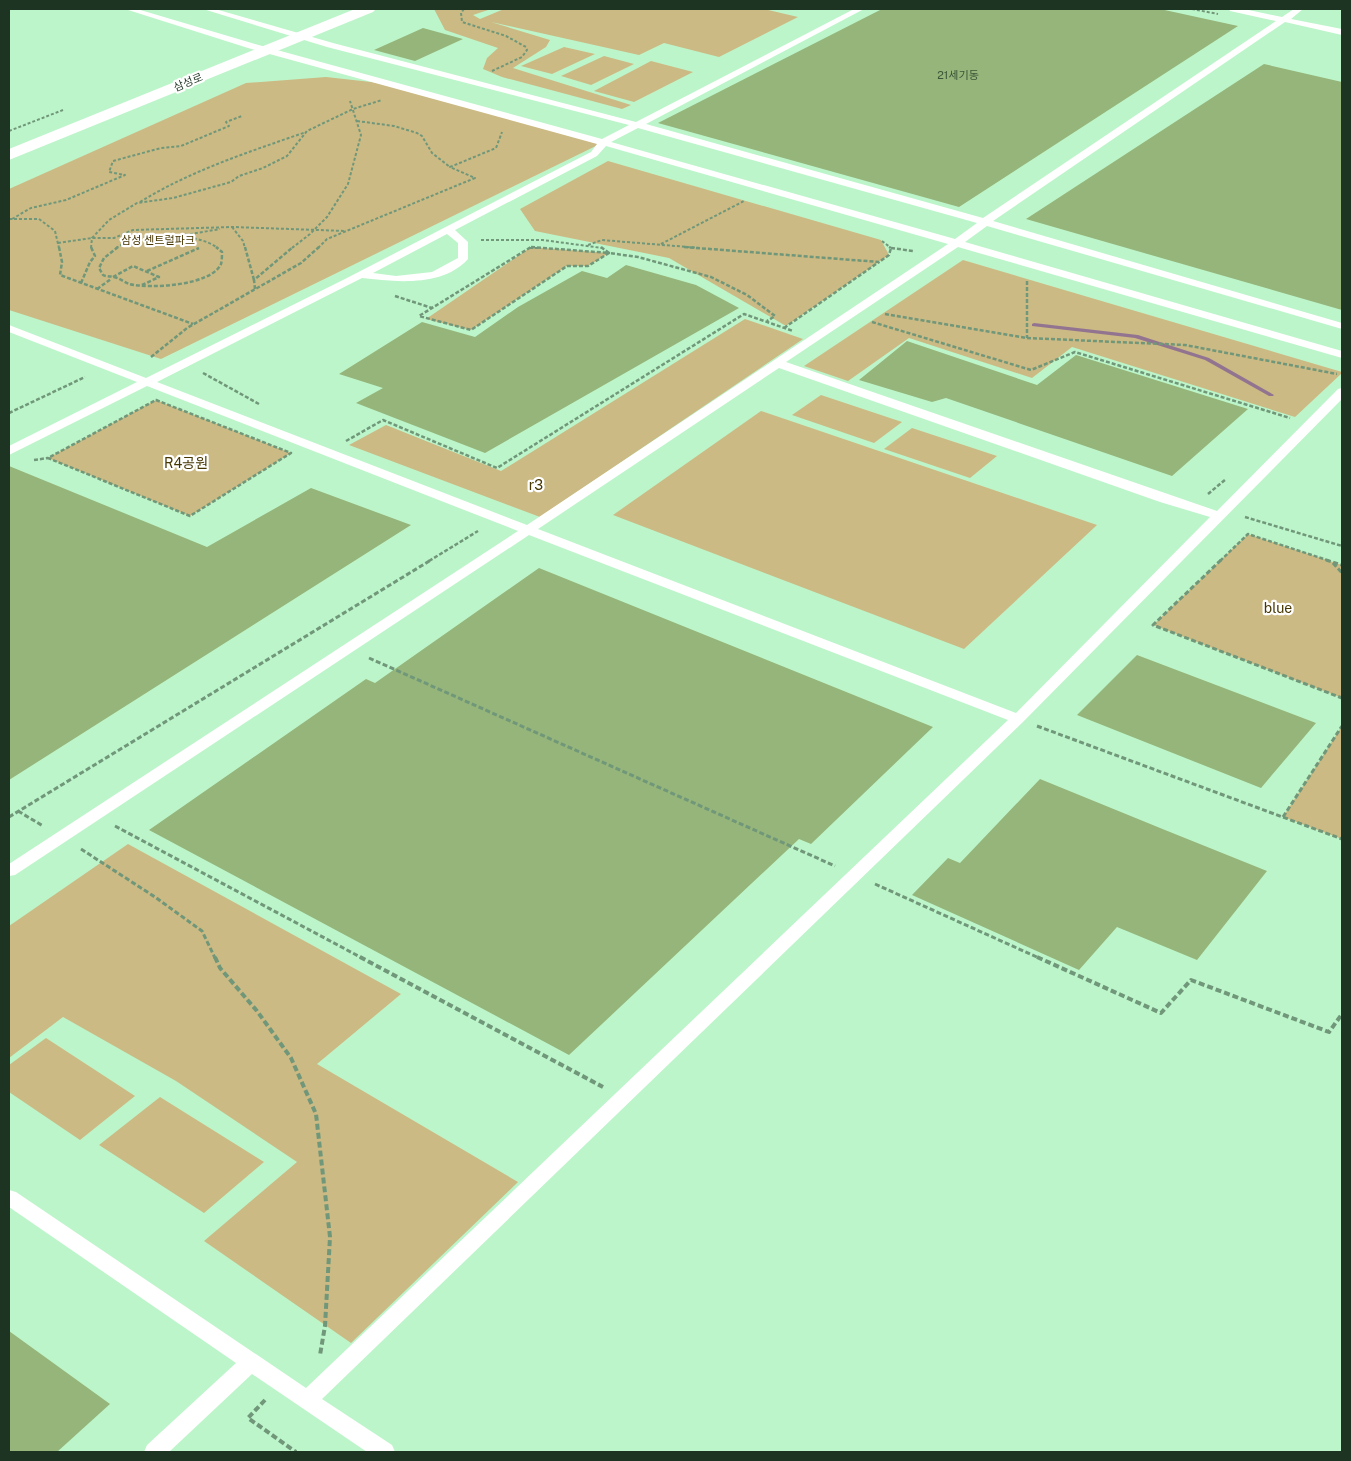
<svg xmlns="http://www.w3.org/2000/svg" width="1351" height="1461" font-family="'Public Sans','Noto Sans KR',sans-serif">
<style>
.green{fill:#ccba84}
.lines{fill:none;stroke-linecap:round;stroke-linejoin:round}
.stream{fill:#937490;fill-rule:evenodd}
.building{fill:#95b57a}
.path-far3{stroke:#709779;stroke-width:2;stroke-dasharray:3 2;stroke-linecap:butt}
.path-far2{stroke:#709779;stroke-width:2.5;stroke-dasharray:4 2;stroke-linecap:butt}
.path-far1{stroke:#709779;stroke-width:3;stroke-dasharray:5 2.5;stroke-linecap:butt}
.path{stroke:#709779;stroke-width:4;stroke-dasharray:6 3;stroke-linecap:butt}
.lane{fill:#fff;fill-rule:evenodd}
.secondary{fill:#fff;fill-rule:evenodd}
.labels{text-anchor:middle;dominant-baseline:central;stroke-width:4.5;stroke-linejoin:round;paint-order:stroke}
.number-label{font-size:11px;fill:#3c5439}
.far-street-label{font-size:11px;fill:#1e3423;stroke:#fff}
.far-park-label{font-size:11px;fill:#463600;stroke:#fff}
.park-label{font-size:14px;fill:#463600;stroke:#fff}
</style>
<rect width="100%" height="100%" fill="#bdf5ca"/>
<g class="green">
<path d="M434,9h57l-18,6 7,4 24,-10h260l34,8 -79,40 -55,-14 -25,12 -148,-33 59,18 -4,7 -33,21 118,37 -9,4 -120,-32 -19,-8 4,-11 11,-10 -53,-18z"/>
<path d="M564,47l31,7 -43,20 -31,-8z"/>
<path d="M604,56l30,8 -43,21 -30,-9z"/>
<path d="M651,61l42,11 -59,30 -40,-11z"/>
<path d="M326,77l63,7 215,58 -443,217 -152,-49v-121l237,-106z"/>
<path d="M608,161l273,79 8,15 -103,71 -117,-68 -134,-27 -15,-22z"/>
<path d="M531,247l78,6 -21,13h-21l-96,64 -45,-11z"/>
<path d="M963,260l379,112v1l-47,44 -223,-70 -40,31 -123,-40 -61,43 -44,-15z"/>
<path d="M745,319l58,20 -263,178 -191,-72 37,-20 115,46z"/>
<path d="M821,395l81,27 -28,21 -82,-28z"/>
<path d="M156,400l135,53 -101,63 -142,-58z"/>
<path d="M761,411l336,114 -133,124 -351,-134z"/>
<path d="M912,428l85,28 -27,22 -86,-29z"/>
<path d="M1248,534l94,31v133l-189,-73z"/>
<path d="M1342,726v113l-59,-22z"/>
<path d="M128,844l273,150 -84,70 201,118 -167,161 -147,-102 93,-79 -121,-81 -113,-64 -54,41v-132z"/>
<path d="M46,1038l89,58 -55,44 -71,-48v-27z"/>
<path d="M160,1097l104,65 -60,51 -105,-68z"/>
</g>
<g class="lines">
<path class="stream" d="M1034,323l104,12 71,23 65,37 -1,1h-4l-64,-36 -70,-22 -103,-12v-2z"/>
</g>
<g class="building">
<path d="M882,9h278l78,17 -279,181 -301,-84z"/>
<path d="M423,28l40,11 -48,22 -41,-11z"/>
<path d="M1264,64l78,18v228l-316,-91z"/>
<path d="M626,265l70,20 43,23 -254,145 -129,-50 27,-15 -44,-14 83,-52 53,15 43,-30 64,-36 25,7z"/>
<path d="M907,341l130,44 39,-30 172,54 -76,67 -226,-78 -14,4 -73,-22z"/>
<path d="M9,466l198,81 104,-59 100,37 -402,255z"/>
<path d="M539,568l394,159 -122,117 -12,-5 -230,216 -420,-225 217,-151 9,4z"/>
<path d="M1137,655l179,68 -55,65 -184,-73z"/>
<path d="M1040,779l125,51 102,41 -70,89 -80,-33 -38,43 -167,-75 36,-37 12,5z"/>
<path d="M9,1331l101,73 -53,48h-48z"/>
</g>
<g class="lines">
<g class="path-far3">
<path d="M464,9l-3,4 1,9 44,14 20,11 1,3 -5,7 -30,14"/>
<path d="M1192,9l26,5"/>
<path d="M357,121l37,5 23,7 5,3 10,17 18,14"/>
<path d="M9,131l54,-21"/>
<path d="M140,202c52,-32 109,-50 166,-70"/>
<path d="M9,219h30l16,12 4,17"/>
<path d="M12,219l19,-11 35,-8 59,-25 -16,-3 4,-11 48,-13 20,-2 48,-20 -3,-4 16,-6"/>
<path d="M232,227l11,14 2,7"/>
<path d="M185,235l35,-6"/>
<path d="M481,240h62l59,8"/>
<path d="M882,241l9,7"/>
<path d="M58,243l34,-5h22l19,-8 100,-3 113,4"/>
<path d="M661,244l83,-43"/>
<path d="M588,245l14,-5 98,8"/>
<path d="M91,248l1,-10 17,-18 28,-17 36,-5 58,-16 8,-6 24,-8 24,-12 20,-25 46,-22 29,-9"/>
<path d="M116,248c24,-16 78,-17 102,0"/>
<path d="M292,248l18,-14 17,-17 21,-33 13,-49 -11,-34"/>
<path d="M318,248l9,-9 148,-61 -25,-11 46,-19 6,-16"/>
<path d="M530,248h11"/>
</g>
<g class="path-far2">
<path d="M59,247l3,15 -2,13 133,49"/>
<path d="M118,247l-14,11 -5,10 4,7c4,2 7,1 11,2 5,1 10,5 15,7 20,5 82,2 92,-20 1,-3 1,-9 1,-12l-6,-5"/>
<path d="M245,247l9,33"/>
<path d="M531,247l78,6 -21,13h-21l-96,64 -52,-14z"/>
<path d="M601,247l8,6 29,4 73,20 36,18 28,21 -8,5"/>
<path d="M684,247l195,15 10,-7 2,-7 -2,-1"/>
<path d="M891,248l22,3"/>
<path d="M147,271l52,-23"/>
<path d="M113,277l20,-11 26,11 -17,8"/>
<path d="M1027,281v57"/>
<path d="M81,283l9,-21 5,-6 -4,-9"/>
<path d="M97,289l14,-10"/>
<path d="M255,289l-1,-9 39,-33"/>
<path d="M395,296l37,12"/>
<path d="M885,314l142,24 158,7 152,29"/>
<path d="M872,322l159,48 44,-18 215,66"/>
<path d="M784,328l95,-66"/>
<path d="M151,357l36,-29 114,-65 18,-16"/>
<path d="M203,373l56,31"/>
<path d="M156,400l135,53 -101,63 -142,-58z"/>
<path d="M9,413l76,-36"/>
<path d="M346,441l37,-21 114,48 247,-154 49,17"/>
<path d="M34,460l14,-2"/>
<path d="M1208,494l18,-15"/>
<path d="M1245,517l97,29"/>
<path d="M429,561l49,-30"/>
<path d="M1220,561l28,-27 82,27"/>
</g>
<g class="path-far1">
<path d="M1221,560l-68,65 189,73"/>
<path d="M1326,560l16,5"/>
<path d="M1333,563l9,10"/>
<path d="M369,658l466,208"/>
<path d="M1037,726l305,113"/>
<path d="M18,811l25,15"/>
<path d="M9,817l422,-257"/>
<path d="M1283,817l59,-91"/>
<path d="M115,826l247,132"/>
<path d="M81,849l74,48 47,34 13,27"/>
<path d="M875,884l164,74"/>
</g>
<g class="path">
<path d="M215,957l5,11 37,43 34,47 25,56 14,123 -5,89 -5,29"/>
<path d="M360,957l243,130"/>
<path d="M1037,957l124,56 30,-33 138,52 13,-18"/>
<path d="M265,1400l-17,18 48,34"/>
</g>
<path class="lane" d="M125,9h12l118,35 347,95 27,-14 -302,-78 -124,-38h12l118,34 303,79 218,-113h10l-218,115 337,94 293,-197 -46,-10 -1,-2h15l38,8 12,-8h9l-12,10 51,10v6l-57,-13 -292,199 349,102v6l-355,-103 -22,16 377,109v7l-384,-111 -172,115 431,149 121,-122 4,-1v11l-319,323 -701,677 70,46 3,7h-28l-115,-78 -83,78h-25l3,-7 89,-82 -227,-156v-17l7,2 290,196 702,-668 -479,-185 -514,340 -6,1v-12l509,-333 -371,-145 -138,69v-9l128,-64 -128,-50v-7l137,53 199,-99 246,-127 6,-8 -349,-96zM638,128l339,95 -22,16 -344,-97zM606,146l342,98 -421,281 -370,-143 205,-104c34,4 81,9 106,-19v-17l-13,-12 142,-74zM447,234l11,9v15l-26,14 -36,4 -23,-3zM779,368l381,134 50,15 -194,196 -478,-184z"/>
<path class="secondary" d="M355,9h21l-3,3 -364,148v-11z"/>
</g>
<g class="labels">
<g class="number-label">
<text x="958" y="75">21세기동</text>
</g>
<g class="far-street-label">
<text transform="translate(188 82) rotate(-22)">삼성로</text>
</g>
<g class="far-park-label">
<text x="158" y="240">삼성 센트럴파크</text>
</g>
<g class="park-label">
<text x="186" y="463">R4공원</text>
<text x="536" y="485">r3</text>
<text x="1278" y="608">blue</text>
</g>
</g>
<rect width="1351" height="1461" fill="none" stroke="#1e3423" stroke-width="20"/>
</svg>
